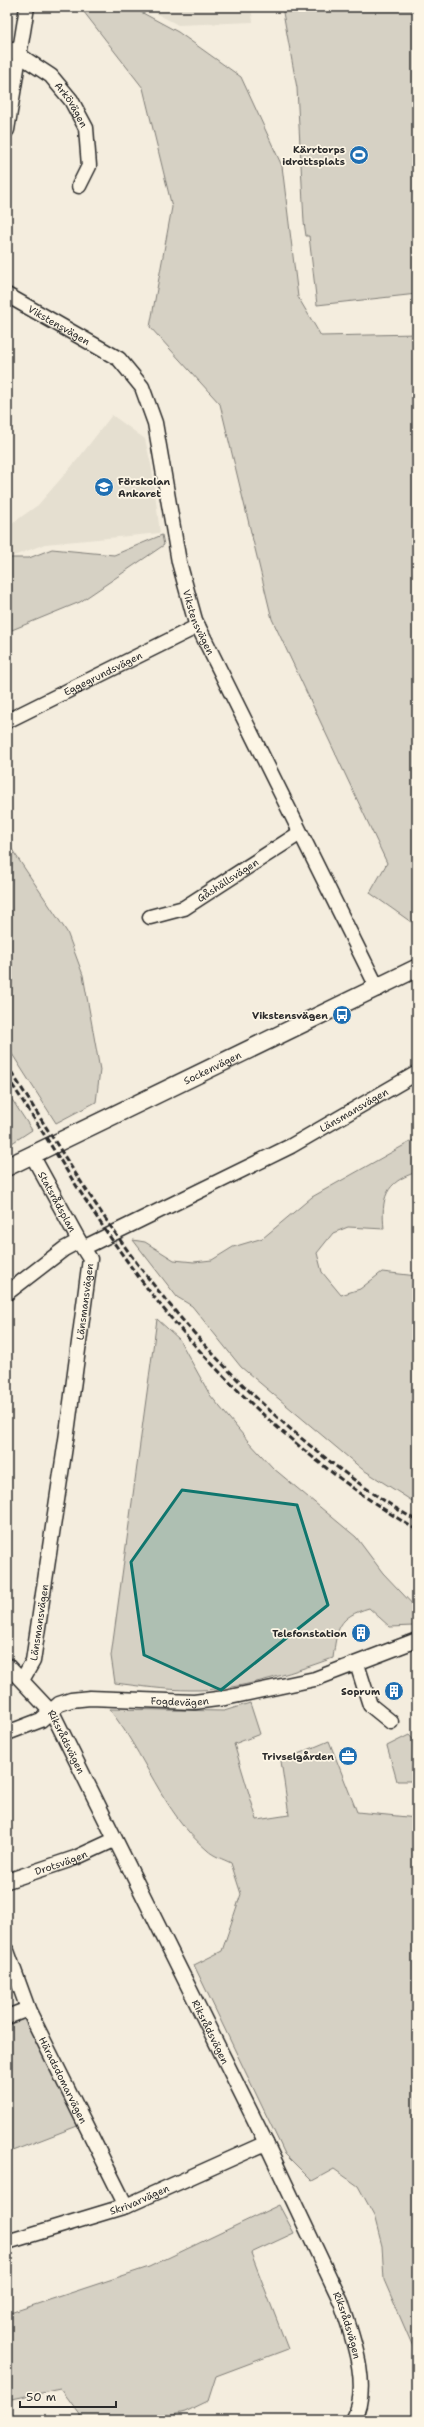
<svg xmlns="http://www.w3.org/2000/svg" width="424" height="2427" font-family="'Shantell Sans',sans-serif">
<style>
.built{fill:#e5dfd0}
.green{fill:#d6d1c4;stroke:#807e78}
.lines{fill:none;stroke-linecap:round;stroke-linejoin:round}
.minor-casing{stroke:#2b2b2b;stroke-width:17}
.tertiary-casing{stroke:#2b2b2b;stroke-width:20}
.minor{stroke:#fcf5e5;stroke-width:14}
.tertiary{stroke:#fcf5e5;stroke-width:17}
.rail{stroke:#2b2b2b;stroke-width:3;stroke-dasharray:6 3;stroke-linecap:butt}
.marked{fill:#0f766e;fill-opacity:0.2;stroke:#0f766e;stroke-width:3;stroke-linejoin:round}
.labels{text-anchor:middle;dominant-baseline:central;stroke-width:3.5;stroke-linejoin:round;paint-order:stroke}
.street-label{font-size:10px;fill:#2b2b2b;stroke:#fcf5e5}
.poi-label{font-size:10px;font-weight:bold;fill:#2b2b2b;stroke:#fcf5e5;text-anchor:end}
</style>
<rect width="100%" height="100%" fill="#f4edde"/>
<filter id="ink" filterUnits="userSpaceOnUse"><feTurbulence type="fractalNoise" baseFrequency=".025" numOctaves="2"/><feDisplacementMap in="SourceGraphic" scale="8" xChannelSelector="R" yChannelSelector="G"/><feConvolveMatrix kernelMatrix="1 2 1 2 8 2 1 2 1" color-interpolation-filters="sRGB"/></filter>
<g filter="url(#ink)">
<g class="built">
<path d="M144,7h107l2,15 -75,3z"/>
<path d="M112,415l33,24 7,30 8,64 -115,11 -34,13 -4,-5v-25l31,-22 40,-46z"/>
</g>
<g class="green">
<path d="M80,7h44l15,4 39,21 63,45 41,89 16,131 23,39 96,-2v584l-6,4 -41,-29 17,-30 -115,-244 -52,-215 -70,-77 22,-120 -29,-119z"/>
<path d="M282,7h135v287l-100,11 -8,-69h-3l-2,-14 -7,-134z"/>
<path d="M162,535l2,10 -84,57 -73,30v-74h22l23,-9 62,6z"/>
<path d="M7,842l60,90 16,43 17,95 -4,32 -40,21 -49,-77z"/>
<path d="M7,1092l25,38 -20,13 -5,-7z"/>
<path d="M417,1138v34c-32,10 -36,26 -33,57l-36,-2 -15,6 -16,20 5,19 19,23 19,-6 22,-17 35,4v228l-55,-35 -121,-102 -49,-61 -15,-9 -44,-57 12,2 29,18 20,2 18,-2 21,-13 30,-9 49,-41z"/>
<path d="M157,1319l22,20 31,56 38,46 25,27 83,69 27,36 34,36v14l-4,3 -23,1 -21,-19c-31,9 -32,20 -36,50 -45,16 -94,33 -142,32 -26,0 -52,-4 -76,-7l-4,-27z"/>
<path d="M250,1703l10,31 -26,10 23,76 32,-5 -8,-54 48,-20 28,71 60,6v538l-33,-76 -2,-34 -8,-31 -16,-29 -24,-17 -22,12 -27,-27 -91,-189 28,-14 19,-57 -10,-31c-8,-4 -18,-7 -24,-13 -45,-38 -62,-97 -98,-141l115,2z"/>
<path d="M409,1735l8,9v37h-20l-10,-35z"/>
<path d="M22,2017l4,2 54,106 -73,28v-131z"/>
<path d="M279,2205l15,28 -43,20 37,96 -72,27 -8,25 -23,11 -33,8h-68l-23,-31 -54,11v-86l142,-47z"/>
</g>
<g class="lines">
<g class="minor-casing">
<g id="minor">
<path id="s1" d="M7,47l44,29 20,24 15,28 3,38 -10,20"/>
<path d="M7,130l20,-123"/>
<path id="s2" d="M7,295l112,64 23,28 13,36 24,139 16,58 183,369"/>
<path id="s3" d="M7,721l191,-95"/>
<path id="s4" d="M150,917l34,-9 116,-75"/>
<path id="s5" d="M32,1155l51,93"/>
<path d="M7,1293l57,-44 15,-8"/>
<path d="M357,1664l13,41 21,17"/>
<path id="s6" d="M7,1665l46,49 213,429 75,159c11,34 31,85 12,118"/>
<path id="s7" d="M22,1680l11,-19 34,-228 23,-174 -7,-11 208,-102 126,-73"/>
<path id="s8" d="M7,1733l34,-13 18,-16 12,-4 19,-2 104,4 31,-4 90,-19 102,-39"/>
<path id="s9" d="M7,1881l68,-23 39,-18"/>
<path id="s10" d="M7,1951l21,58 98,197"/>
<path d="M7,2017l21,-8"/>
<path id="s11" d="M7,2242l119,-36 140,-63"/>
</g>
</g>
<g class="tertiary-casing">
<g id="tertiary">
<path id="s12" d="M7,1167l410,-199"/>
</g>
</g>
<use href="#minor" class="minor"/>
<use href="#tertiary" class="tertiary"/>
<g class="rail">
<path d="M7,1065c41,65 81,131 126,193 75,101 175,199 284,263"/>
<path d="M7,1077c41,61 77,125 120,184 74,104 180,204 290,269"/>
</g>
</g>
</g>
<path class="marked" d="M182,1490l115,15 31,100 -107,85 -77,-35 -13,-93z"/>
<defs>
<g id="stadium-disc" transform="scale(1)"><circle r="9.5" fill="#1f6fb2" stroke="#fcf5e5"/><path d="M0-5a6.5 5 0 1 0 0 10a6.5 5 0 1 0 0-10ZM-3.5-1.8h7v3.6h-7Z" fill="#fff"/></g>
<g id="school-disc" transform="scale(1)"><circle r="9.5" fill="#1f6fb2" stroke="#fcf5e5"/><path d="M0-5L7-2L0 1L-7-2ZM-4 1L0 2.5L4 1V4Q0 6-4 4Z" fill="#fff"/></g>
<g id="bus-disc" transform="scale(1)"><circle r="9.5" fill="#1f6fb2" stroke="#fcf5e5"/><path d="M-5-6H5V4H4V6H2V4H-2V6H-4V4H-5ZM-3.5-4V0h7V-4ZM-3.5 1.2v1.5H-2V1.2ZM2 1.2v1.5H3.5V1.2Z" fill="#fff"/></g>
<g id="building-disc" transform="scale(1)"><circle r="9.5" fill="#1f6fb2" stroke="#fcf5e5"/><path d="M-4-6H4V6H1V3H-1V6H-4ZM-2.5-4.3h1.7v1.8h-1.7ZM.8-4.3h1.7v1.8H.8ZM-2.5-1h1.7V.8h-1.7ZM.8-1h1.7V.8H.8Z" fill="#fff"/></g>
<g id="office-disc" transform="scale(1)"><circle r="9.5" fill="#1f6fb2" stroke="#fcf5e5"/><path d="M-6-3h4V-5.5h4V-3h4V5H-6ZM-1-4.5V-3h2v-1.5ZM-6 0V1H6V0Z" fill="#fff"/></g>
</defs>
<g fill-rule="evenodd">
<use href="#stadium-disc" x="359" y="155"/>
<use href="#school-disc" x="104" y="487"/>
<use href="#bus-disc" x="342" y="1015"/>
<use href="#building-disc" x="361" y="1633"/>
<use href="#building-disc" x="394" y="1691"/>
<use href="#office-disc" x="348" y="1756"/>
</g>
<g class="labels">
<g class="street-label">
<text stroke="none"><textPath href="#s1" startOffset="88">Arkövägen</textPath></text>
<text stroke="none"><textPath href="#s2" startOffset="60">Vikstensvägen</textPath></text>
<text stroke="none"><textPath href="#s2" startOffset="408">Vikstensvägen</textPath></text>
<text stroke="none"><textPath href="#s3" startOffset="107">Eggegrundsvägen</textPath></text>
<text stroke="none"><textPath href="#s4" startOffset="87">Gåshällsvägen</textPath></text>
<text stroke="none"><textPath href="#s12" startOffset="228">Sockenvägen</textPath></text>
<text stroke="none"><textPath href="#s7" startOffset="745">Länsmansvägen</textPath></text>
<text stroke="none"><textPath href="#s5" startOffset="53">Statsrådsplan</textPath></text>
<text stroke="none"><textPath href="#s7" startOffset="385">Länsmansvägen</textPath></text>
<text stroke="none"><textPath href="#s7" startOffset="61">Länsmansvägen</textPath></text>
<text stroke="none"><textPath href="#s8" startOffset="182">Fogdevägen</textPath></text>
<text stroke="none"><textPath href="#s6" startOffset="98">Riksrådsvägen</textPath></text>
<text stroke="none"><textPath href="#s9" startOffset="57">Drotsvägen</textPath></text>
<text stroke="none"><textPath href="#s6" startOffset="422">Riksrådsvägen</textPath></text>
<text stroke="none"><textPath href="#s10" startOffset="141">Häradsdomarvägen</textPath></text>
<text stroke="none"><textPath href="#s11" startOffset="139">Skrivarvägen</textPath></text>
<text stroke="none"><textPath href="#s6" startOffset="746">Riksrådsvägen</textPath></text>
</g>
<g class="poi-label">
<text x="345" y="149">Kärrtorps<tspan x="345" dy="12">idrottsplats</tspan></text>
<text x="118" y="481" text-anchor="start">Förskolan<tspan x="118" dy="12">Ankaret</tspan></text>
<text x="328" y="1015">Vikstensvägen</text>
<text x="347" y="1633">Telefonstation</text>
<text x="380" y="1691">Soprum</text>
<text x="334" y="1756">Trivselgården</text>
</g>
</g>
<rect width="424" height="2427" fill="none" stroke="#fcf5e5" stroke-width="24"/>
<rect x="12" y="12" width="400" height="2403" fill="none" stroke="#2b2b2b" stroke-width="1.5" filter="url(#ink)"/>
<path d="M20 2401v6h96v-6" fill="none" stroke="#2b2b2b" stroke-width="2"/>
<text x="26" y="2401" font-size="12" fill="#2b2b2b" stroke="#fcf5e5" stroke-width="3" paint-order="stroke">50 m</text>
</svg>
